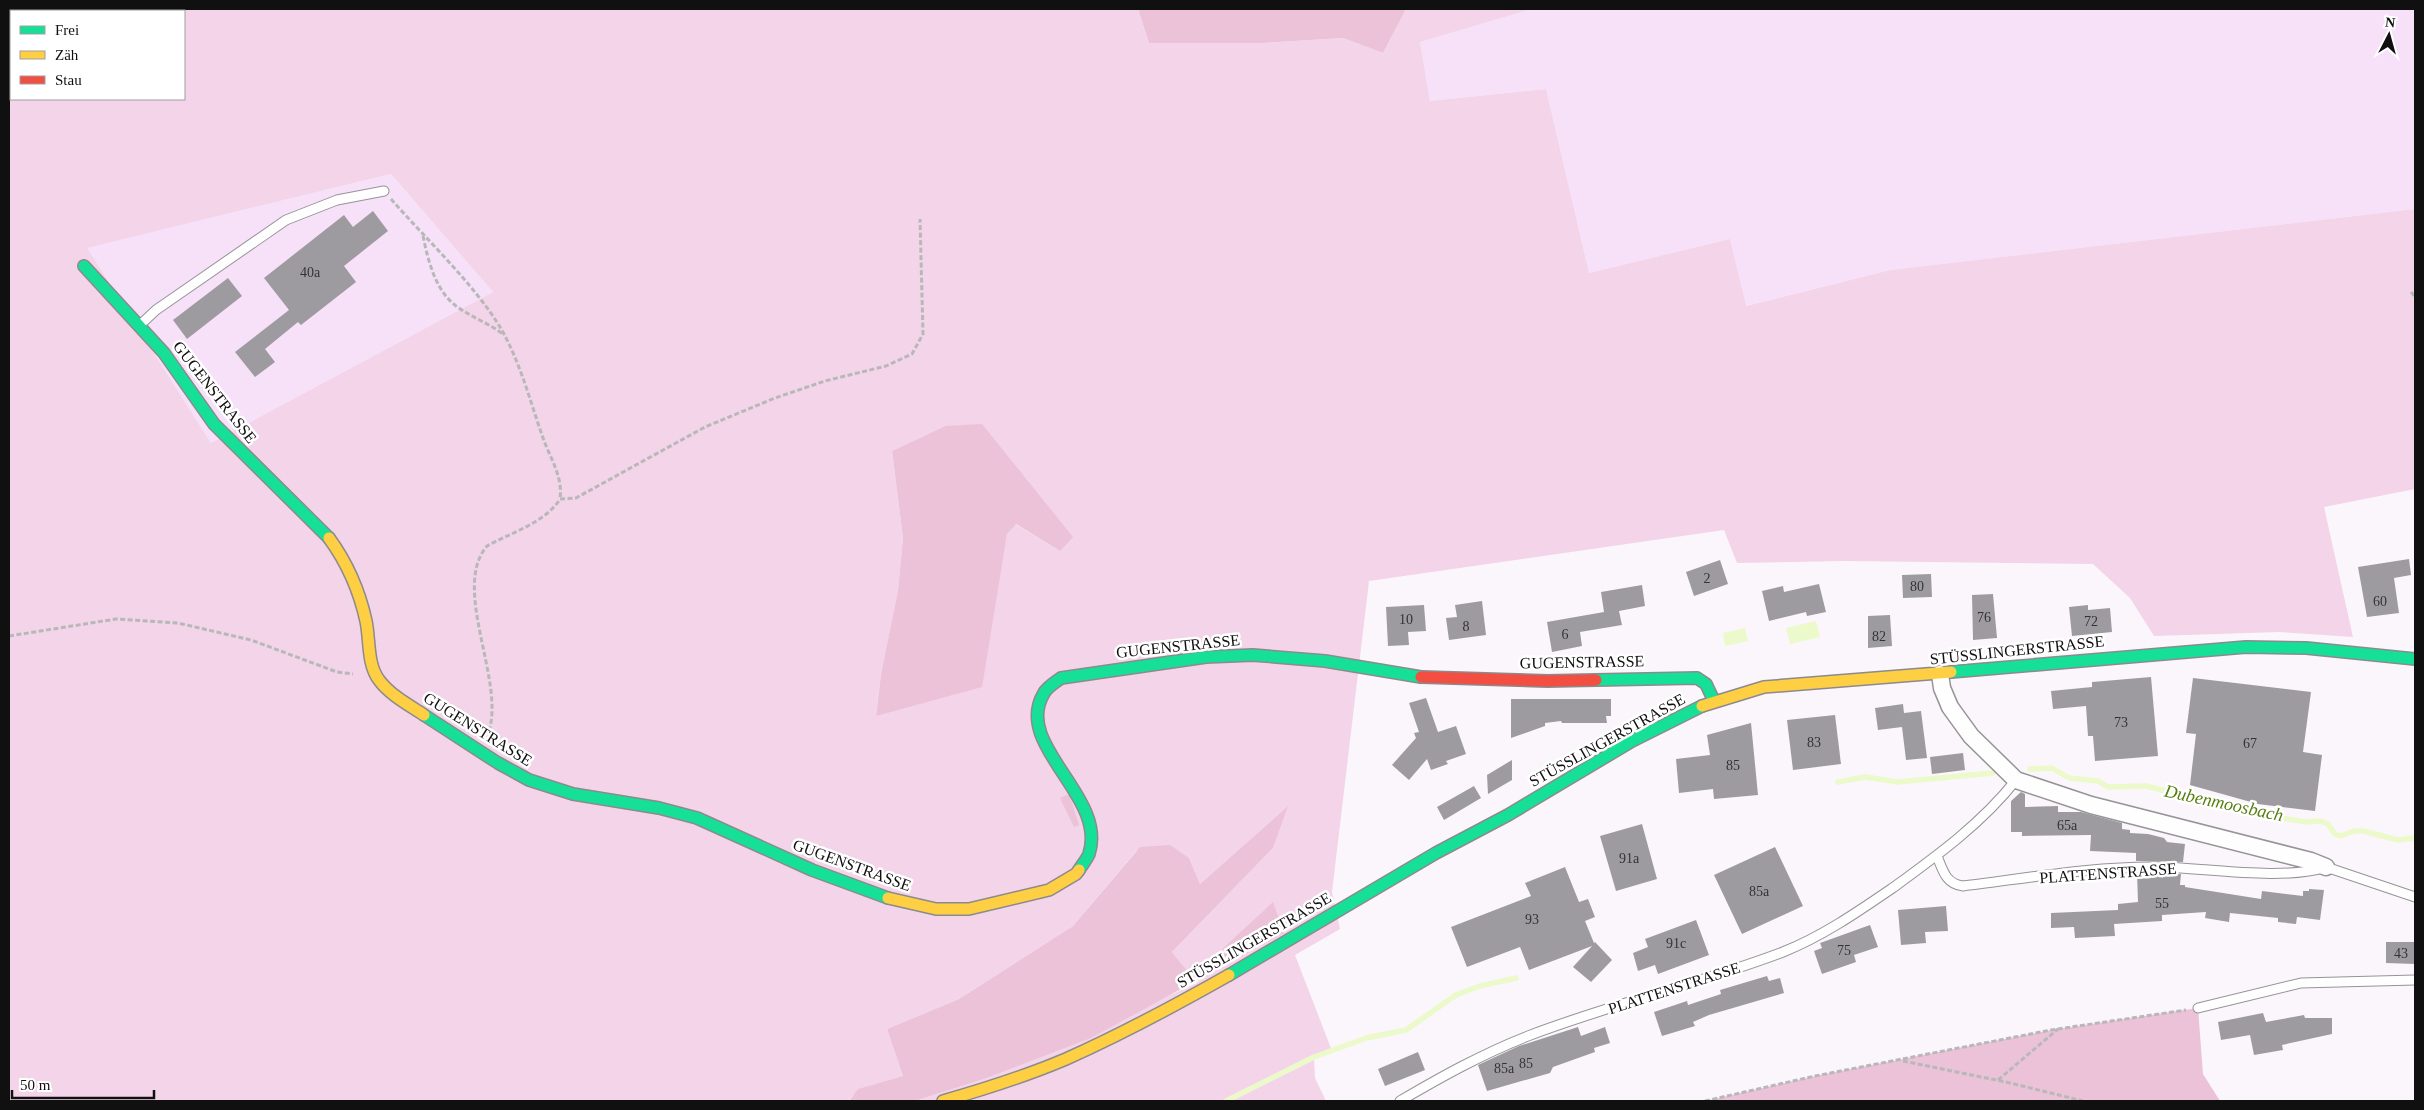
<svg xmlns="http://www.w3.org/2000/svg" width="2424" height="1110" font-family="'Times New Roman',serif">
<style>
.farmland{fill:#f6e1f9}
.green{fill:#f3d4e8;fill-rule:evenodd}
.forest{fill:#ecc2d9}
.water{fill:#ecf9ca}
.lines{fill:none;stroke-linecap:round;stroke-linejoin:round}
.stream{stroke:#ecf9ca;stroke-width:5.5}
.building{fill:#9e9ba0}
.lane-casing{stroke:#969496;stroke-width:11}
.street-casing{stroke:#969496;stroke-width:19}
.fast-casing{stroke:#8c8a8d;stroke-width:14}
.slow-casing{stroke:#8c8a8d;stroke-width:14}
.jam-casing{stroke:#8c8a8d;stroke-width:14}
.path{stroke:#b9b8b9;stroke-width:3;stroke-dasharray:5 2.5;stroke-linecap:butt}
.lane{stroke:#fefeff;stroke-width:9}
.street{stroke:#fefeff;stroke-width:16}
.fast{stroke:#16e098;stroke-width:11}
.slow{stroke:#ffcf43;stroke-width:11}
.jam{stroke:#f24e42;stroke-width:11}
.labels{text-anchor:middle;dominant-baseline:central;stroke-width:5;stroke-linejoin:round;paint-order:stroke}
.number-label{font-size:14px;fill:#343334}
.street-label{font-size:16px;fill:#101010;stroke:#fff}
.water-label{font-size:18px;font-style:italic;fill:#567d10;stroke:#fff}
</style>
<rect width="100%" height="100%" fill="#fbf6fc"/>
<g class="farmland">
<path d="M1532,9h883v200l-525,61 -145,36 -15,-67 -141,34 -43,-184 -116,12 -10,-59z"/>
<path d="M391,174l102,118 -282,151 -125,-195z"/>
</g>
<path class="green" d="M9,9h1129l11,34h113l81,-5 40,15 23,-44h126l-112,33 10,59 116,-12 43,184 141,-34 16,67 144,-36 525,-61v280l-91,18 29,130 -74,-5 -125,4 -24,-38 -37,-34 -249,-3 -107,2 -13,-33 -355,51 -37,311 8,37 -45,26 37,96 -18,6 1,21 11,23h-411l69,-22 213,-96 27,-34 -32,29 -20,-26 101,-104 14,-41 -87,77 -11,-26 -52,-8 -64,76 -114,73 -72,30 16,47 -44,13 -11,12h-839zM11,11h173v88h-173zM391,174l102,118 -282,151 -124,-195zM945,426l115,125 -45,-27 -8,10 -11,58 -120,123 5,-41 17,-84 5,-52 -11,-87z"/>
<g class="forest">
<path d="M1138,9h268l-23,44 -40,-15 -81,5h-113z"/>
<path d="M982,424l91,113 -13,14 -44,-27 -9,10 -25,153 -106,29 5,-42 17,-84 5,-52 -11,-87 53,-25z"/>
<path d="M1069,794l10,31 -5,2 -14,-29z"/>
<path d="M1288,806l-15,42 -101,104 20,25 81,-75 11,31 -193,105 -107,41 -69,22h-66l9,-12 45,-13 -16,-47 72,-30 114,-73 67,-79 30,-2 19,13 11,26z"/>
<path d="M2198,1008l5,66 17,27h-515l110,-25 236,-46z"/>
</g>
<g class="water">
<path d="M1816,621l4,16 -30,7 -4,-16z"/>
<path d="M1745,628l3,13 -23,5 -2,-13z"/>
</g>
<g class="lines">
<g class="stream">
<path d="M2030,769l22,-1 17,10 29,3 10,6 38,-1 112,28 48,8 14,-1 8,3 7,10 6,2 13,-5h9l35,9 17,-2"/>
<path d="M1838,782l27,-5 33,5 95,-9"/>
<path d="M1226,1101l88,-44 52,-19 40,-8 50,-35 24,-9 36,-8"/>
</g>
</g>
<g class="building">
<path d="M373,211l15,20 -44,35 12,16 -55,43 -3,-3 -33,27 10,13 -20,15 -20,-25 54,-42 -25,-32 80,-63 9,12z"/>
<path d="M228,278l14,18 -55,43 -14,-19z"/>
<path d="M2409,559l2,16 -17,3 5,35 -32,4 -9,-50z"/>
<path d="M1720,560l8,24 -34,12 -8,-24z"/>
<path d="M1931,574l1,23 -29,1 -1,-23z"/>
<path d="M1819,584l7,28 -19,4 -1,-4 -37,9 -7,-30 21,-5 1,6z"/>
<path d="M1642,585l3,21 -26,5 3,14 -42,7 2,14 -30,6 -5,-30 57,-10 -3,-20z"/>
<path d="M1993,594l4,44 -24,2 -1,-45z"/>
<path d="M1482,601l4,34 -37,5 -3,-22 11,-1 -2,-12z"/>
<path d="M1424,605l2,26 -18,1 1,13 -21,1 -2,-39z"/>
<path d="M2088,605v5l22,-2 2,24 -40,4 -3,-29z"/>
<path d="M1890,615l2,31 -24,2v-32z"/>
<path d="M2151,677l7,79 -63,5 -2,-25h-5l-2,-30 -33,3 -2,-18 41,-4v-5z"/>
<path d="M2193,678l118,14 -8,60 19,3 -7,56 -57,-7 -68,-19 6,-51 -10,-1z"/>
<path d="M1426,698l12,34 18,-6 10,28 -20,7 2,3 -17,6 -4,-11 -18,21 -17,-15 24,-27 -2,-5 5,-1 -10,-29z"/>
<path d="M1511,699h100v17h-5l1,7h-45l-1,-2 -16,2v3l-34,12z"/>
<path d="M1903,704l1,9 17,-2 6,47 -21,2 -4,-33 -24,3 -3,-22z"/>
<path d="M1835,715l6,49 -48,6 -6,-50z"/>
<path d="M1751,723l7,72 -44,4 -1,-10 -34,4 -3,-34 34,-4 -3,-20z"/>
<path d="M1963,753l2,17 -33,4 -2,-17z"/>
<path d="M1512,760v20l-24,14 -1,-19z"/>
<path d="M1474,786l7,12 -37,22 -7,-13z"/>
<path d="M2021,792l4,2v13l33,-1v6h23l41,11v6l8,1v3l18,1 16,4 3,4 18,2 -2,18 -47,-1v-8l-46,-2 1,-16 -69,1v-4h-11v-31z"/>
<path d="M1642,824l15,55 -41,12 -16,-55z"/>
<path d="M1775,847l28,59 -61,28 -28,-59z"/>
<path d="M1565,867l14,35 9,-3 7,18 -10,4 9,22 1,-1 17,18 -21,22 -18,-15 19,-21 -63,24 -9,-23 -53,20 -16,-40 80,-31 -6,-13z"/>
<path d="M2137,873l44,1 -1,11h5v2l76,12 1,-8 41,5v-5h6v-2l15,1 -4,30 -23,-3 -1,7 -18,-2v-4l-48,-5 -1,9 -24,-4 1,-6 -44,3v6l-48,3 1,12 -40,2 -1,-11 -23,1v-15l67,-3v-6l20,-2z"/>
<path d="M1946,906l2,25 -23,1 1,11 -25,2 -3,-35z"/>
<path d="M1696,920l13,35 -51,19 -3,-9 -17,6 -5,-18 15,-6 -3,-8z"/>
<path d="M1870,925l8,22 -24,8 2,7 -34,12 -8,-23 8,-3 -2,-5z"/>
<path d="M2386,942h29v22l-29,-1z"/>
<path d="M1767,976l2,5 11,-3 4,15 -75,22 -16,7 2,4 -33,10 -8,-24 33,-11 1,4 33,-11 -1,-4z"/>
<path d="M2263,1013l3,9 38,-7 1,3h27v16l-50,11 1,5 -29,5 -4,-20 -29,5 -3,-18z"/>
<path d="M1578,1027l3,9 24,-9 5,16 -16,5 1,4 -42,15 -3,6 -63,18 -9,-26 41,-19z"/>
<path d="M1418,1052l7,18 -40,16 -7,-17z"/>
</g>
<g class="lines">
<g class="lane-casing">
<g id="lane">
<path d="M42,11l3,-2"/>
<path d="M9,38l2,-2"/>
<path d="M140,325l16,-15 130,-90 51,-20 47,-9"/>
<path d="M1937,856c6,15 9,28 26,30 65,-8 132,-20 197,-19 46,1 124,14 166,0l89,30"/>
<path d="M2198,1008l103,-25 114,-3"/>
<path d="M1400,1101c41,-24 82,-47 128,-65 83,-32 171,-52 255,-84 40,-16 76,-41 111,-65 44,-32 88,-64 122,-107"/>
</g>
</g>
<g class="street-casing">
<path id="street" d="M1940,674l2,14 8,19 21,29 45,44 75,25 220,56 15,6"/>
</g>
<g class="fast-casing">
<g id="fast">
<path d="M84,266l80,87 50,71 115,114"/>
<path d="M1951,672l295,-25 60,1 109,11"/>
<path d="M1596,680l101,-2 9,6 8,17"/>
<path d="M424,715l74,48 31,17 44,14 86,14 38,10 115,52 76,28"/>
<path d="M1079,870c3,-5 8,-11 10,-16 19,-58 -77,-109 -45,-161 3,-6 12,-11 17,-15l145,-21 47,-2 72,6 96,16"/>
<path d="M1229,975l207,-122 72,-38 124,-74 70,-35"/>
</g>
</g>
<g class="slow-casing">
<g id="slow">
<path d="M329,538c19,26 30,51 37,83 4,19 1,43 13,59 11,15 30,25 45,35"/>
<path d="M1702,706l62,-19 187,-15"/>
<path d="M888,898l48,11h33l80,-19 27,-16 3,-4"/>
<path d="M943,1101c42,-12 83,-25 123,-42 56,-25 110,-54 163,-84"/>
</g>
</g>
<g class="jam-casing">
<path id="jam" d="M1421,677l126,4 49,-1"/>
</g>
<g class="path">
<path d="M391,199c35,40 82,84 109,128 20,34 30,74 43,111 7,20 20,38 17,61"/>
<path d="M423,236c5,24 12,54 33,70 15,11 32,17 47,28"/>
<path d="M2411,292l4,5"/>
<path d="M9,636l107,-17 62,4 73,17 86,32 16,2"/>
<path d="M489,731c16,-51 -38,-143 -2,-185 23,-13 58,-23 73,-47l16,-1 129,-71 70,-29 50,-17 61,-15 26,-12 11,-20 -3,-115"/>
<path d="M1903,1061l103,21 77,19"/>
<path d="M1998,1080l60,-51"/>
<path d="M1705,1101l110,-25 236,-46 135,-20"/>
</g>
<use href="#lane" class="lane"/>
<use href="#street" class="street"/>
<use href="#fast" class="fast"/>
<use href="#slow" class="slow"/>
<use href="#jam" class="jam"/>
</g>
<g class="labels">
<g class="number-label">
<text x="310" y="272">40a</text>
<text x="1707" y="578">2</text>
<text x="1917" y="586">80</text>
<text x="2380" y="601">60</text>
<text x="1984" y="617">76</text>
<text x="1406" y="619">10</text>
<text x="2091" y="621">72</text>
<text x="1466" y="626">8</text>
<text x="1565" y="634">6</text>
<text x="1879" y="636">82</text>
<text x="2121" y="722">73</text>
<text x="1814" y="742">83</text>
<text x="2250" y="743">67</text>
<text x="1733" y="765">85</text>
<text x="2067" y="825">65a</text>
<text x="1629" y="858">91a</text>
<text x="1759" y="891">85a</text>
<text x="2162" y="903">55</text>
<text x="1532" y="919">93</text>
<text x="1676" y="943">91c</text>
<text x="1844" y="950">75</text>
<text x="2401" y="953">43</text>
<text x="1526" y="1063">85</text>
<text x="1504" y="1068">85a</text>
</g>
<g class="street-label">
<text transform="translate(215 392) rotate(52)">GUGENSTRASSE</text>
<text transform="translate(1178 646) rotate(-6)">GUGENSTRASSE</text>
<text transform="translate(2017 650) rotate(-6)">STÜSSLINGERSTRASSE</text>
<text transform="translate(1582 662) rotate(-1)">GUGENSTRASSE</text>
<text transform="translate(478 729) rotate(32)">GUGENSTRASSE</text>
<text transform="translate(1607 740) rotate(-29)">STÜSSLINGERSTRASSE</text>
<text transform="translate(852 865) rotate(20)">GUGENSTRASSE</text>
<text transform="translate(2108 873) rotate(-4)">PLATTENSTRASSE</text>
<text transform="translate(1254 940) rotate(-30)">STÜSSLINGERSTRASSE</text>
<text transform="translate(1674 988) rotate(-18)">PLATTENSTRASSE</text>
</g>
<g class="water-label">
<text transform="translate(2224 803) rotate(12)">Dubenmoosbach</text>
</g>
</g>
<rect width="2424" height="1110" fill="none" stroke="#101010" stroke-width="20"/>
<rect x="10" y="10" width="175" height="90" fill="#ffffff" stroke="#9f9f9f"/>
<rect x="20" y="26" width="25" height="8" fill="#16e098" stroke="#9f9f9f"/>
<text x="55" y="35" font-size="15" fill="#101010">Frei</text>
<rect x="20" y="51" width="25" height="8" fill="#ffcf43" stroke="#9f9f9f"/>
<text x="55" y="60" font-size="15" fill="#101010">Zäh</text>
<rect x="20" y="76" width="25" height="8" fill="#f24e42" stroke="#9f9f9f"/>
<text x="55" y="85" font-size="15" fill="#101010">Stau</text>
<g transform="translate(2389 35) rotate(6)" stroke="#ffffff" stroke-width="4" paint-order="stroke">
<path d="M0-4L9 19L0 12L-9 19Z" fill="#101010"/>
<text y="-8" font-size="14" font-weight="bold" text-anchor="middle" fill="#101010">N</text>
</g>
<path d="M12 1090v8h142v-8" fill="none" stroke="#101010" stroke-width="2.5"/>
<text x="20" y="1090" font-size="15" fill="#101010" stroke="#ffffff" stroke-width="4" paint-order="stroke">50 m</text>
</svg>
